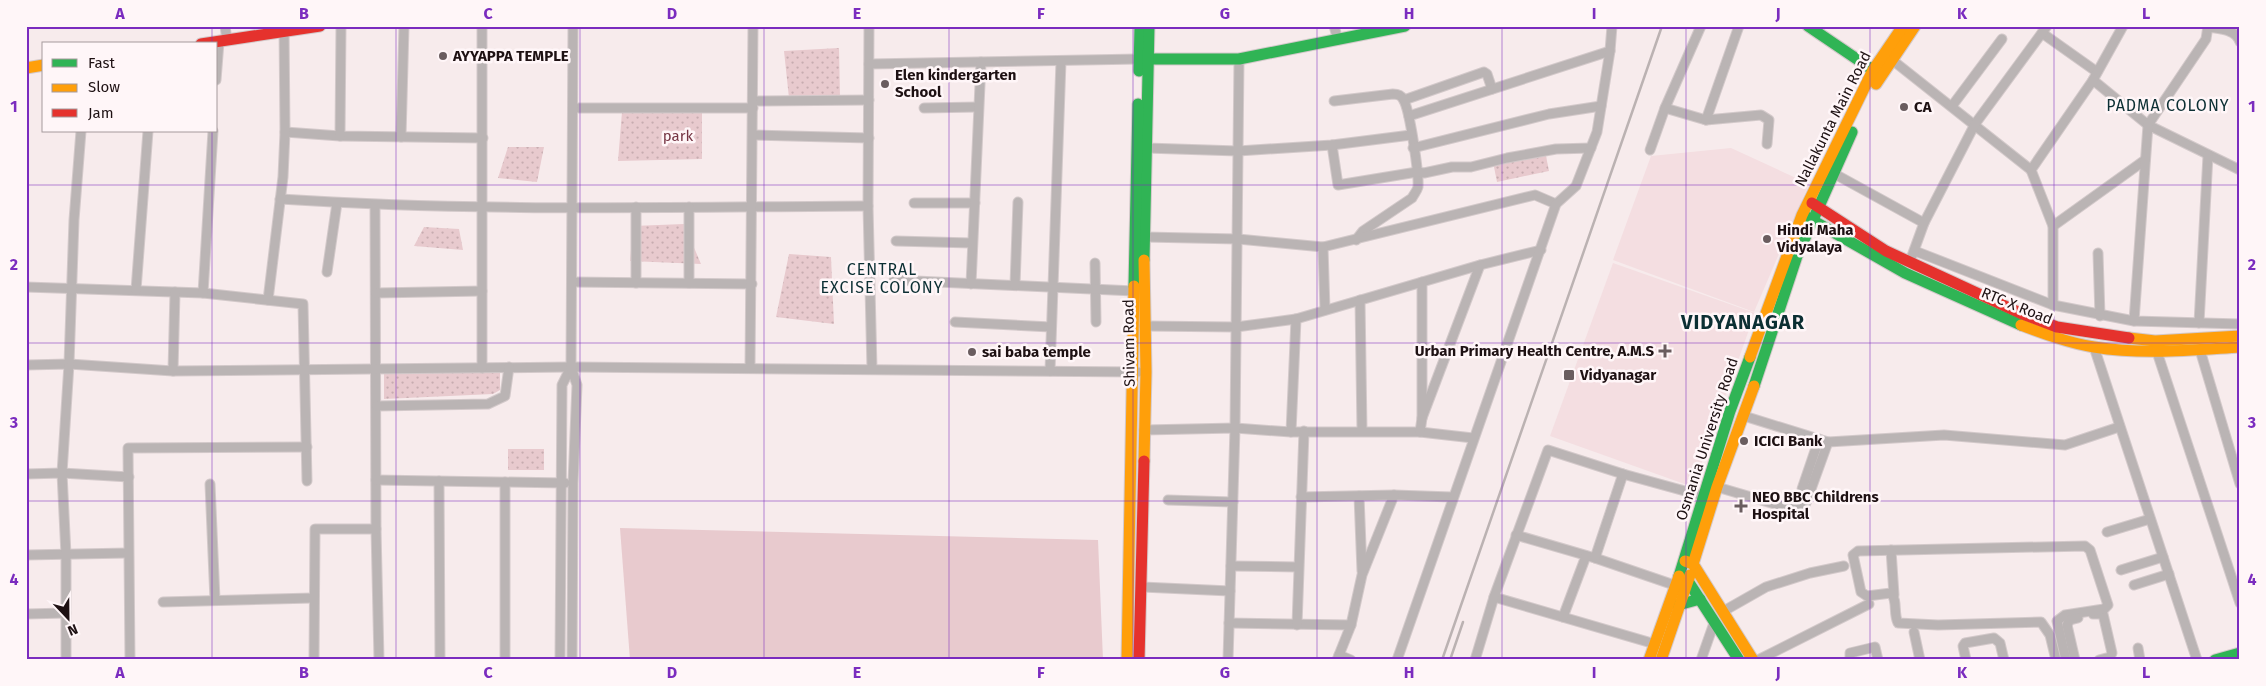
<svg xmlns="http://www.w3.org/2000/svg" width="2266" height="686" font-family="'Fira Sans',sans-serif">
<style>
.built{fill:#f4dee1}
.park{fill:url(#park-dots)}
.pitch{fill:#e8cace}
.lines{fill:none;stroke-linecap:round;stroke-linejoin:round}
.street-casing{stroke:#d3c9ca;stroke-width:11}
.fast-casing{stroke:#d3c9ca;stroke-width:13}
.slow-casing{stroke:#d3c9ca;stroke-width:13}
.jam-casing{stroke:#d3c9ca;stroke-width:13}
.street{stroke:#bab4b4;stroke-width:9}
.fast{stroke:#30b455;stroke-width:11}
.slow{stroke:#ff9f0a;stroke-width:11}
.jam{stroke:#e5322d;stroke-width:11}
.rail{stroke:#bbb2b2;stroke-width:2.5}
.grid{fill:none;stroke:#7b2cbf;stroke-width:1;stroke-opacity:0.55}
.poi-dot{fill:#6a5d5f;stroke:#fff6f8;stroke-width:2}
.labels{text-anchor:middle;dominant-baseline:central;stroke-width:5;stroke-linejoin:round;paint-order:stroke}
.poi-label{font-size:15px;font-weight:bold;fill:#1e1113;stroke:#fff6f8;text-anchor:start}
.street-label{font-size:15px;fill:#1e1113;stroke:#fff6f8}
.park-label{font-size:15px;fill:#763644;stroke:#fff6f8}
.neighbourhood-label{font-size:16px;letter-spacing:1px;fill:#0c2f33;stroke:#fff6f8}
.district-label{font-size:20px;font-weight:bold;letter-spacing:1px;fill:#0c2f33;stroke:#fff6f8}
.neatline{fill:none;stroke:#7b2cbf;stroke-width:2}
.grid-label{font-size:16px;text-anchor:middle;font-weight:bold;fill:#7b2cbf}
</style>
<defs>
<pattern id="park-dots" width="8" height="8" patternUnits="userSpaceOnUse" patternTransform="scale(1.25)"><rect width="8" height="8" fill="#e8cace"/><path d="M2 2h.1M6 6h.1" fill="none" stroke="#c7acb0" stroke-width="1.8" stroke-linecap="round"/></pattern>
</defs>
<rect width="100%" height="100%" fill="#f7ebec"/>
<g class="built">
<path d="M1731,148l78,36 -55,128 -141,-52 38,-104z"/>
<path d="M1613,263l142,50 -62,174 -143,-51z"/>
</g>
<g class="park">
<path d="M839,48l1,49 -51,1 -5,-47z"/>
<path d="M622,112h80v47l-84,2z"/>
<path d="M508,147h36l-7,35 -39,-4z"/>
<path d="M1545,151l4,20 -52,11 -4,-20z"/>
<path d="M684,224l17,40 -71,-3 3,-35z"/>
<path d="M424,227l35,2 4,21 -49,-4z"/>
<path d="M789,254l42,3 3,67 -58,-7z"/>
<path d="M384,373h116v17l-7,4 -109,5z"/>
<rect x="508" y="449" width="36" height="21"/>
</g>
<path class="pitch" d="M620,528l478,12 5,120h-473z"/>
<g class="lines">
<g class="street-casing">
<g id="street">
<path d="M225,26l2,14"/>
<path d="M869,26l-1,180 4,163"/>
<path d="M1334,26l4,14"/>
<path d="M2208,27c11,2 28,2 32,15"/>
<path d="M2042,33l55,39"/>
<path d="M1891,59l140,111"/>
<path d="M869,64l270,-5"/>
<path d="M216,80l3,-38"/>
<path d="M2093,80l55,45 92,45"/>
<path d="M1404,100l80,-28 3,2 5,15"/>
<path d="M754,101l115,-1"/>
<path d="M1334,101l59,-7c5,0 8,1 10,5 7,10 16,76 15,88 -1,4 -4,7 -6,11l-49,33 -7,9"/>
<path d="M1952,106l50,-67"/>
<path d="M574,108h179"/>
<path d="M924,108l54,-1"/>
<path d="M1665,108l41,12 55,-5 8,5 -2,24"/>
<path d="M1409,116l201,-65"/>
<path d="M1706,120l33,-94"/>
<path d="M285,132l55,4 143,2"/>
<path d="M753,135l116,3"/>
<path d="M340,136l1,-110"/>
<path d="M401,137l3,-111"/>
<path d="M1332,145l6,40 79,-13 7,1 28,-6h19l36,-9 49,-9 35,-1"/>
<path d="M1146,148l92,3 94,-6 79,-10"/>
<path d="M1413,148l136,-34 52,-8"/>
<path d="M1650,150l15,-42 36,-82"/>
<path d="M1833,173l91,50"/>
<path d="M280,199c196,13 392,8 588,7"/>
<path d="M914,203h61"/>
<path d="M375,205l1,324 3,131"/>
<path d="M636,207v76"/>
<path d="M689,207v76"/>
<path d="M2053,226l92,-66"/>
<path d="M1145,237l93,2 85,8 212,-52 21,9"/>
<path d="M896,241l76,2"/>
<path d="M1323,247l2,63"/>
<path d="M1915,251l138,54 81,16 106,3"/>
<path d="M2098,253l2,63"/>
<path d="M1912,256l12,-33 51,-99 72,-98"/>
<path d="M1095,263l1,59"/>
<path d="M327,272l10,-69"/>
<path d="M894,280l240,11"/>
<path d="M572,282l180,2"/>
<path d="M971,284l10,-222"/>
<path d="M1015,285l3,-83"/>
<path d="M26,287l177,6 100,11 4,177"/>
<path d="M136,290l12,-159"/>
<path d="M203,293l10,-162"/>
<path d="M376,293l106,-2"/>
<path d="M268,300l15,-123 2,-45 -1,-105"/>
<path d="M1360,300l2,131"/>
<path d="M2053,305v-79l-22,-56 62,-90 30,-54"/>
<path d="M2134,321l14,-196 58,-86 2,-13"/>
<path d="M955,322l96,5"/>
<path d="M2199,323l9,-168"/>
<path d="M1144,326l92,1 60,-8 184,-54 61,-15"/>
<path d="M2094,347l103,313"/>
<path d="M2200,350l40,134"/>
<path d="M2157,352l83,251"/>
<path d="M26,365l43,-1 104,7 398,-4 567,5"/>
<path d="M482,368v-342"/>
<path d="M750,368l3,-342"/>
<path d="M173,371l2,-79"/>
<path d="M1050,371l11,-310"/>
<path d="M377,406l111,-2 17,-8 4,-29"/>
<path d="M1744,416l84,26 116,-7 121,10 54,-18"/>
<path d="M1422,418l58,-153"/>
<path d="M1144,430l91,-2 56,4h129l53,6"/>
<path d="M1291,432l5,-113"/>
<path d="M1420,432l2,-14v-136"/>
<path d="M26,474l36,-1 67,4"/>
<path d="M376,480l189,3"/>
<path d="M439,481l1,179"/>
<path d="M505,482v178"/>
<path d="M210,484l5,116"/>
<path d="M1717,487l75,22 14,-6 22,-61"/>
<path d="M1802,489l17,-50"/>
<path d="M1359,496l3,75"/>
<path d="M1301,497l93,-2 58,2"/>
<path d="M1168,500l65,2"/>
<path d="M2107,532l43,-13"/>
<path d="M1516,535l79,23 85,29"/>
<path d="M1891,550l3,45"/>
<path d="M26,555l102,-2"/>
<path d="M1595,558l28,-84"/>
<path d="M1231,566l67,1"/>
<path d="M2121,570l42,-13"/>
<path d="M2134,585l35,-11"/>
<path d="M1142,587l88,4"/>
<path d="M1494,597l161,47"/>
<path d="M163,602l150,-4"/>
<path d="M1722,612l44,-25 44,-14 34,-7"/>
<path d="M26,614l40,-1"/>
<path d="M2093,614h10l9,39 -2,4 -11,3"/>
<path d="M1563,617l23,-61"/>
<path d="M1229,623l122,2"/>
<path d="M1297,625l7,-194"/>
<path d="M1914,632l6,28"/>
<path d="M2138,648l2,12"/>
<path d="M1339,655l12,5"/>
<path d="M66,660v-105l-4,-82 7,-109 5,-144 7,-89"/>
<path d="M130,660l-2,-212 179,-1"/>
<path d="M314,660l1,-131h61"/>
<path d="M560,660l2,-275 9,-18"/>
<path d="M572,660l1,-177 4,-98 -6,-18 2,-341"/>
<path d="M1228,660l7,-232 4,-369"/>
<path d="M1337,660l14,-35 11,-50 32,-80"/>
<path d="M1397,660l159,-456 20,-18 21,-54 13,-81 2,-25"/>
<path d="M1475,660l19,-63 54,-147 75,24 80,22"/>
<path d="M1701,660l13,-37"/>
<path d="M1758,660l111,-56"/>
<path d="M1850,660v-7l25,-6 3,13"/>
<path d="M1966,660l-3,-14 2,-3 29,-5 6,5 4,17"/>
<path d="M2056,660l-6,-25 -9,-13 -103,3 -40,-2c-5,-10 0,-22 -7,-30l-24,3 -6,-4 -8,-37 5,-4 227,-5 5,4 18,55 -4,4 -39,6 -8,6 9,39"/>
<path d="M2075,660l-8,-35 3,-5 8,-2"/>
</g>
</g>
<g class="fast-casing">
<g id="fast">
<path d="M1808,26l65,44"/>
<path d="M1148,59h91l166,-33"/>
<path d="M1139,71l1,-45"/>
<path d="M1805,216l100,57 116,52"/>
<path d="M1144,260l5,-234"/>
<path d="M1134,286l4,-182"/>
<path d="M1754,386l43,-130 55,-124"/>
<path d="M1678,605l22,-6"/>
<path d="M1739,660l-51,-79 -9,-5 51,-165 20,-54"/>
<path d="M2215,660l25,-7"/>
</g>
</g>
<g class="slow-casing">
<g id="slow">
<path d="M26,68l18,-3"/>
<path d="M1876,84l39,-58"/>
<path d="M1144,260l2,112 -2,89"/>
<path d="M2021,325c24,9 48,18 73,22 49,8 97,3 146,0"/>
<path d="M2129,338l26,3 85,-5"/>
<path d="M1750,357l52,-142 71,-145 30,-44"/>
<path d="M1685,561l8,3 60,96"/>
<path d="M1693,564l24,-77 37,-101"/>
<path d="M1127,660l7,-374"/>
<path d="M1649,660l30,-84"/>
<path d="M1661,660l29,-85"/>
</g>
</g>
<g class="jam-casing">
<g id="jam">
<path d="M201,44l119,-18"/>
<path d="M1812,203l74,48 134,62 37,14 72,11"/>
<path d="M1139,660l5,-199"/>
</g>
</g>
<use href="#street" class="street"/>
<use href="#fast" class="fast"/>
<use href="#slow" class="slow"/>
<use href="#jam" class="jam"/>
<g class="rail">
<path d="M1442,660l220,-634"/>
<path d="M1450,660l13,-38"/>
</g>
</g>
<path class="grid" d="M212,26v18M396,26v634M580,26v634M764,26v634M949,26v634M1133,26v634M1317,26v634M1502,26v634M1686,26v634M1870,26v634M2054,26v634M212,131v529M26,185h2214M26,343h2214M26,501h2214"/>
<g class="poi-dot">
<circle cx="443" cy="56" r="5"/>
<circle cx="885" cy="84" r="5"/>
<circle cx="1904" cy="107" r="5"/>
<circle cx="1767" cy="239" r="5"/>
<path d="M1662.5 343.5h5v5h5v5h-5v5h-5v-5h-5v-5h5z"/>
<circle cx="972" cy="352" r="5"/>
<rect x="1563" y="369" width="12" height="12" rx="2.5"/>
<circle cx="1744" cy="441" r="5"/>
<path d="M1738.5 498.5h5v5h5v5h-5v5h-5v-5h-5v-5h5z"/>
</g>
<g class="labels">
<g class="poi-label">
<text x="453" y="56">AYYAPPA TEMPLE</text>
<text x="895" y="75">Elen kindergarten<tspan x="895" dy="17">School</tspan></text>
<text x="1914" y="107">CA</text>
<text x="1777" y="230">Hindi Maha<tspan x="1777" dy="17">Vidyalaya</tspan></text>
<text x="1654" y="351" text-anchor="end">Urban Primary Health Centre, A.M.S</text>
<text x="982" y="352">sai baba temple</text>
<text x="1580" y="375">Vidyanagar</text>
<text x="1754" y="441">ICICI Bank</text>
<text x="1752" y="497">NEO BBC Childrens<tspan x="1752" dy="17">Hospital</tspan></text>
</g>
<g class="street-label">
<text transform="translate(1833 119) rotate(-63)">Nallakunta Main Road</text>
<text transform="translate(2017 306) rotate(22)">RTC X Road</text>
<text transform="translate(1129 343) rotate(-91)">Shivam Road</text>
<text transform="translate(1707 439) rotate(-72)">Osmania University Road</text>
</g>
<g class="park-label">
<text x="678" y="136">park</text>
</g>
<g class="neighbourhood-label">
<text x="2168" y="105">PADMA COLONY</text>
<text x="882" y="269">CENTRAL<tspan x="882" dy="18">EXCISE COLONY</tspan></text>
</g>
<g class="district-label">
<text x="1743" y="322">VIDYANAGAR</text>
</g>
</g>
<rect width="2266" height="686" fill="none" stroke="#fff6f8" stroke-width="55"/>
<rect x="42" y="42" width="175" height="90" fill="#fff6f8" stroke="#a59a9c"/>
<rect x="52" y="59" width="25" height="8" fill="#30b455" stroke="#a59a9c"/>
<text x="88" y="68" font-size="15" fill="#1e1113">Fast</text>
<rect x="52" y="84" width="25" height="8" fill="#ff9f0a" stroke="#a59a9c"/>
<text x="88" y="92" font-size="15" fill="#1e1113">Slow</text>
<rect x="52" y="109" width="25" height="8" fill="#e5322d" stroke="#a59a9c"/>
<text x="88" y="118" font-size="15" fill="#1e1113">Jam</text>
<g transform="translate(68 618) rotate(158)" stroke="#fff6f8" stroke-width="4" paint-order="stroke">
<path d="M0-4L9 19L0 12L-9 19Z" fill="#1e1113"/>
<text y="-8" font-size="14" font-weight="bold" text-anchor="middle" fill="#1e1113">N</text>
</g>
<rect x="28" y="28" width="2210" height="630" class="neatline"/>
<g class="grid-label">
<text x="120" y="19">A</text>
<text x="304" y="19">B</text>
<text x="488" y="19">C</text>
<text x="672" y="19">D</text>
<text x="857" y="19">E</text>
<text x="1041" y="19">F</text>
<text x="1225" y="19">G</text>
<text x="1409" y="19">H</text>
<text x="1594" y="19">I</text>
<text x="1778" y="19">J</text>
<text x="1962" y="19">K</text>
<text x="2146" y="19">L</text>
<text x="14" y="112">1</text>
<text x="2252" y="112">1</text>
<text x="14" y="270">2</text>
<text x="2252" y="270">2</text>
<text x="14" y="428">3</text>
<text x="2252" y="428">3</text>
<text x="14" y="585">4</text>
<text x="2252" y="585">4</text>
<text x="120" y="678">A</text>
<text x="304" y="678">B</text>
<text x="488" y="678">C</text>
<text x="672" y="678">D</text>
<text x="857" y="678">E</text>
<text x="1041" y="678">F</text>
<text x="1225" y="678">G</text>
<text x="1409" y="678">H</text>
<text x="1594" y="678">I</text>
<text x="1778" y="678">J</text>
<text x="1962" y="678">K</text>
<text x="2146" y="678">L</text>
</g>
</svg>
